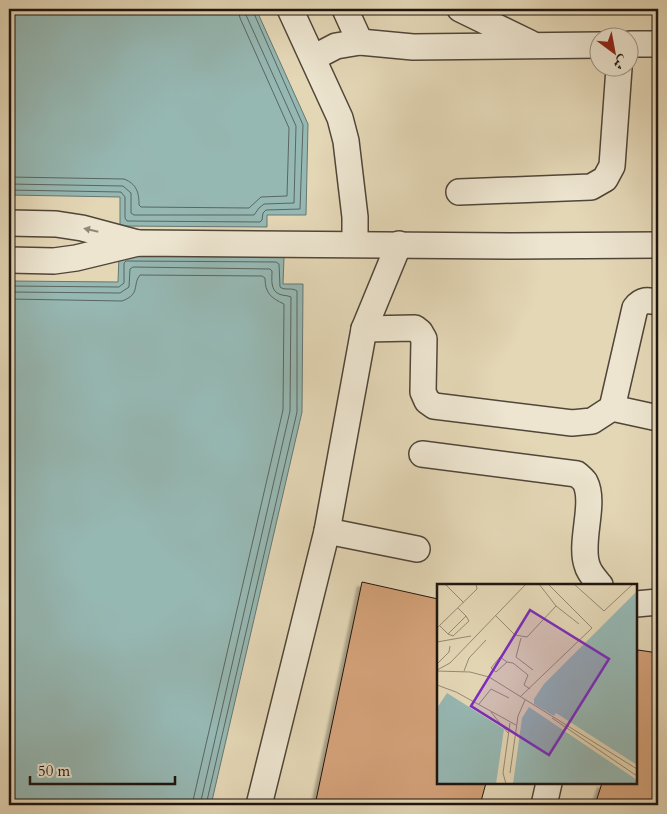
<svg xmlns="http://www.w3.org/2000/svg" width="667" height="814" font-family="Cardo,Amiri,serif">
<style>
.water{fill:#96b8b3;stroke:#667771}
.lines{fill:none;stroke-linecap:round;stroke-linejoin:round}
.shore{stroke:#5a6661;stroke-width:1}
.building{fill:#d3a179;stroke:#1f150f;filter:url(#shadow)}
.minor-casing{stroke:#504639;stroke-width:28}
.minor{stroke:#ede5d0;stroke-width:25}
.oneway{fill:#908779}
.inset-road{fill:none;stroke:#958973;stroke-width:1}
.view{fill:#7b2cbf;fill-opacity:0.15;stroke:#7b2cbf;stroke-width:2.5}
.inset-edge{fill:none;stroke:#1f150f;stroke-width:2.5}
</style>
<defs>
<filter id="shadow"><feDropShadow dx="-4.5" dy="4.5" stdDeviation="1" flood-color="#0004"/></filter>
</defs>
<rect width="100%" height="100%" fill="#e4d7b6"/>
<filter id="stains"><feTurbulence type="fractalNoise" baseFrequency=".004" numOctaves="4"/><feColorMatrix values="0 0 0 0 .2 0 0 0 0 .09 0 0 0 0 .02 0 0 0 .5 -.17"/></filter>
<radialGradient id="worn" r=".72"><stop offset=".6" stop-color="#630" stop-opacity="0"/><stop offset="1" stop-color="#630" stop-opacity=".3"/></radialGradient>
<g class="water">
<path d="M9,9h247l52,115 -2,91h-39v12l-147,-1v-29l-111,-2z"/>
<path d="M119,256l165,1 -1,27h20l-1,128 -91,393h-202v-524l109,1z"/>
</g>
<g class="lines">
<g class="shore">
<path d="M9,177l115,2c13,5 15,14 15,26l2,2 108,1 12,-11 26,-1 2,-68 -49,-110 -2,-9"/>
<path d="M9,184l114,2 8,7v20l3,2h120l5,-7 5,-4 30,-1 2,-77 -50,-111 -1,-6"/>
<path d="M9,190l112,2 4,5v21l2,3 133,1 2,-2 1,-7 3,-3 34,-1 3,-84 -51,-116"/>
<path d="M9,286l110,1 5,-4v-20l2,-2 150,1 3,2 1,23c5,4 12,0 17,4v121l-91,393"/>
<path d="M9,292l111,1 9,-6 1,-18 3,-2 137,2 2,2c0,8 -2,19 7,23 4,2 8,1 12,3l-1,114 -90,394"/>
<path d="M9,299l113,2c19,-7 10,-16 18,-26l122,1 3,2c0,15 6,20 19,26l-1,106 -91,395"/>
</g>
</g>
<g class="building">
<path d="M362,582l76,17v184h48l-6,22h-165z"/>
<path d="M638,650l20,3v152h-63l7,-22h34v-125z"/>
</g>
<g class="lines">
<g class="minor-casing">
<g id="minor">
<path d="M290,9l50,109 6,23 9,76v27"/>
<path d="M345,9l15,33"/>
<path d="M460,9l70,34"/>
<path d="M630,44h28"/>
<path d="M313,58l23,-12 24,-4 53,5 187,-2"/>
<path d="M459,192l132,-5 14,-8 7,-13 7,-98"/>
<path d="M9,223l47,1 26,4 56,15"/>
<path d="M9,260l45,1 22,-3 62,-15 373,3 147,-1"/>
<path d="M364,329l51,-1 5,4 4,7 -1,53 4,9 7,5 138,17 20,-2 20,-13 23,-100c7,-9 13,-8 23,-6"/>
<path d="M612,408l46,10"/>
<path d="M422,454l155,20c2,2 6,5 8,8 11,21 -6,60 2,83 2,8 8,14 13,20"/>
<path d="M327,531l90,18"/>
<path d="M636,604l22,-2"/>
<path d="M259,805l68,-274 37,-202 35,-85"/>
<path d="M544,805l5,-22"/>
</g>
</g>
<use href="#minor" class="minor"/>
</g>
<defs><path id="oneway-solid" d="M-6-.8H1V-3.2L6.5 0L1 3.2V.8H-6Z" transform="scale(1.25)"/></defs>
<use class="oneway" href="#oneway-solid" transform="translate(91 230) rotate(-167)"/>
<g transform="translate(437 584)">
<rect width="200" height="200" fill="#e4d7b6"/>
<path d="M200,7v174l-81,-52 -2,3 -20,-12v-5l10,-15zM10,109l57,36 -8,55h-59v-76zM92,123l108,73v4h-124l9,-66z" fill="#96b8b3"/>
<path class="inset-road" d="M8,0l19,19M137,0l30,27 29,-27M119,22l23,18M58,31l20,20 12,2 29,-31 -17,-22M3,42l8,8 18,-18 -8,-8M0,44l40,-39 -1,-5M11,50l5,2 16,-15 -3,-5M84,54l-5,19 17,13M0,58l34,-6M70,78l-7,-5 -9,11 5,4 11,-10 6,1 15,12 -4,10 6,4M0,80l12,-12 1,-6M0,86l13,-7 76,-79M0,87l33,1 19,5 148,92M27,87l5,-13 17,-18M0,101l19,7 60,33M83,113l72,-69 -44,-44M42,120l12,-15 18,9M54,128l17,21M115,134l85,58M73,189l8,-57 7,-16M69,200l-3,-11 7,-50"/>
<path class="view" d="M93,26l79,49 -60,96 -78,-49z"/>
<rect width="200" height="200" class="inset-edge"/>
</g>
<rect width="667" height="814" fill="none" stroke="#e4d7b6" stroke-width="30"/>
<rect x="10" y="10" width="647" height="794" fill="none" stroke="#1f150f" stroke-width="2.5"/>
<rect x="15" y="15" width="637" height="784" fill="none" stroke="#1f150f"/>
<g transform="translate(614 52) rotate(148)"><circle r="24" fill="#ede5d0" stroke="#9b9283"/>
<path d="M0-4L9 19L0 12L-9 19Z" fill="#8f2418"/>
<text y="-8" font-size="14" font-weight="bold" text-anchor="middle" fill="#1f150f">ش</text>
</g>
<path d="M30 776v8h145v-8" fill="none" stroke="#1f150f" stroke-width="2.5"/>
<text x="38" y="776" font-size="15" fill="#1f150f" stroke="#ede5d0" stroke-width="4" paint-order="stroke">50 m</text>
<rect width="100%" height="100%" filter="url(#stains)"/>
<rect width="100%" height="100%" fill="url(#worn)"/>
</svg>
